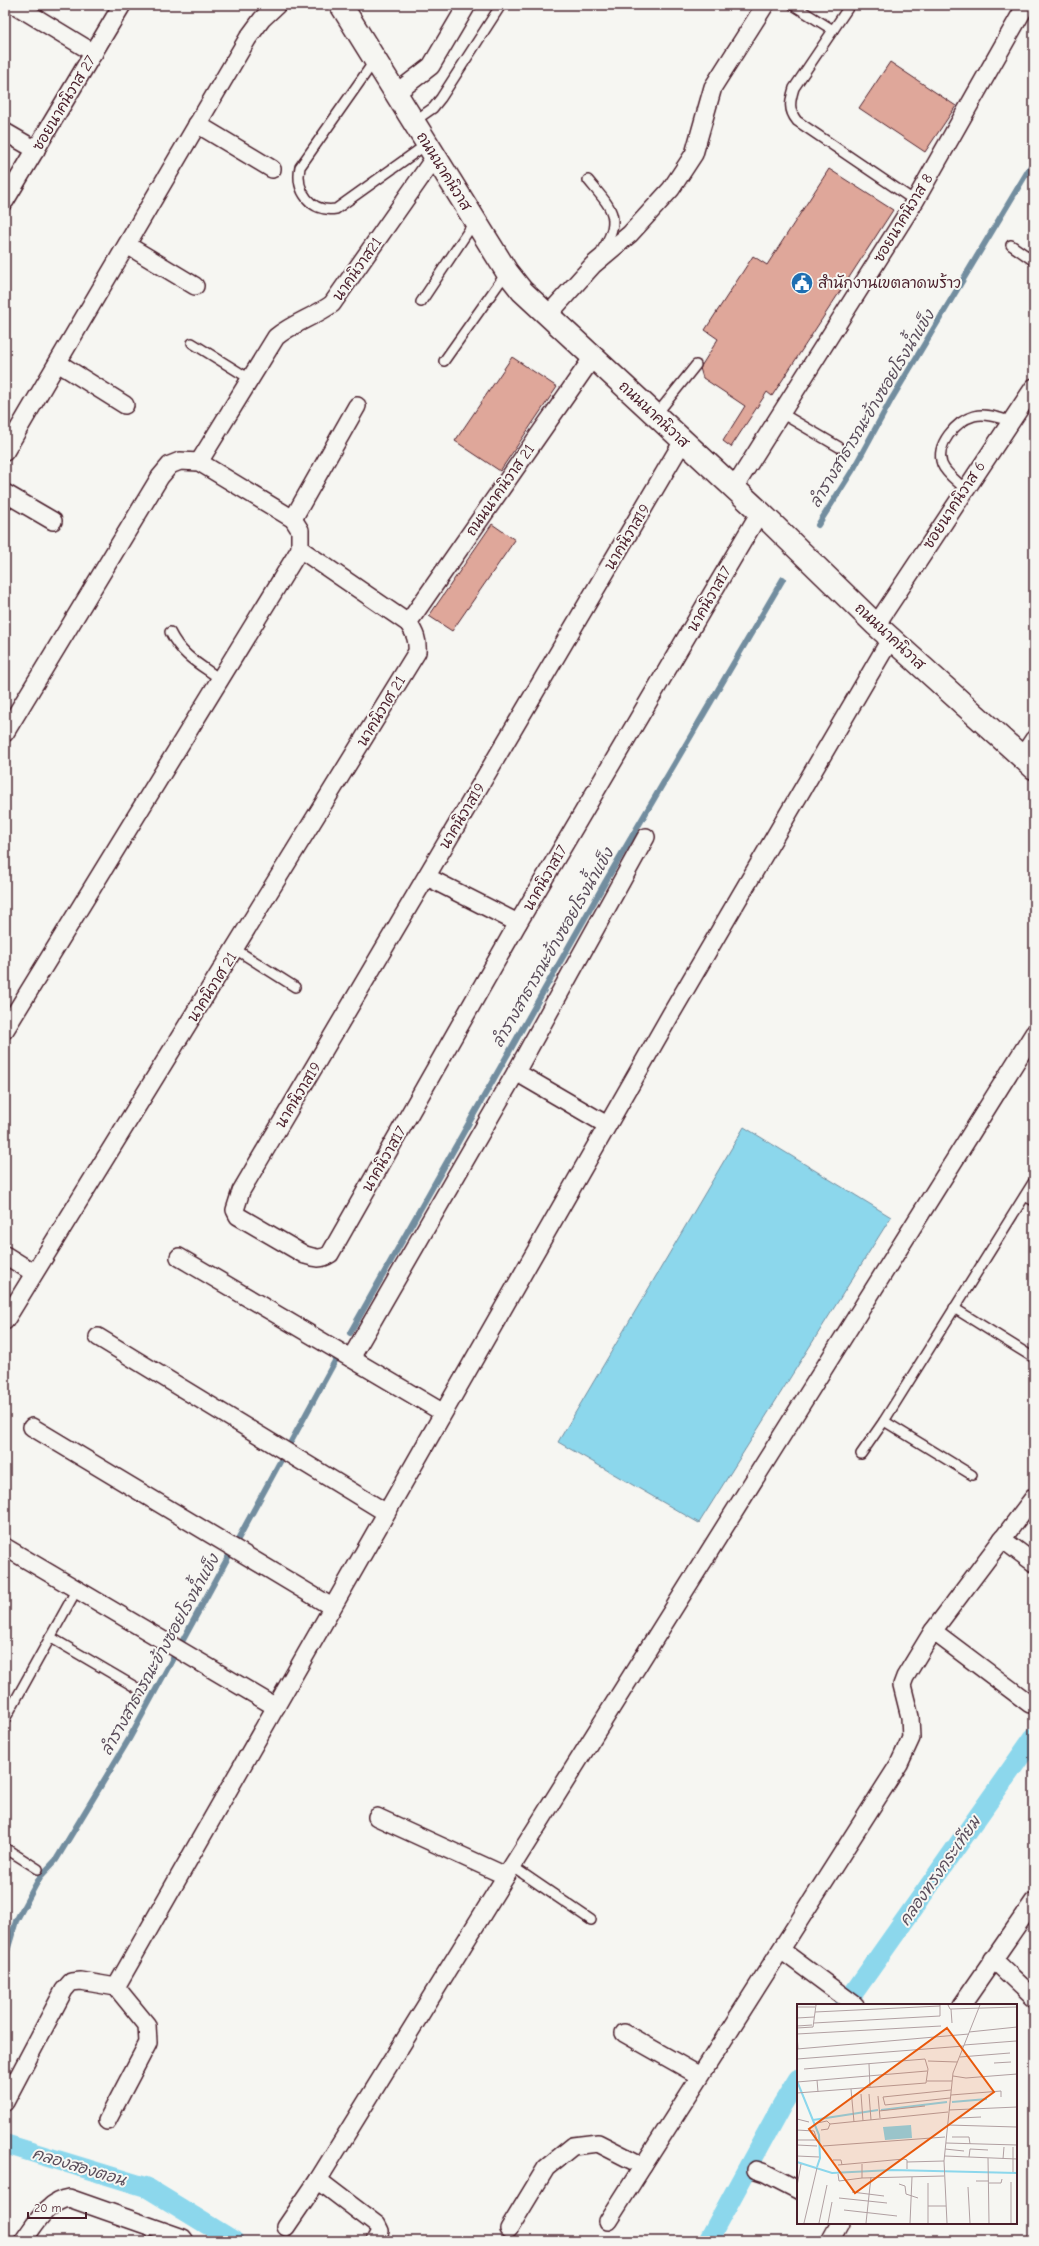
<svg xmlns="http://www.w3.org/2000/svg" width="1039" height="2246" font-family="'Comic Neue','Playpen Sans Thai',sans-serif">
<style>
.water{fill:#8cd7ec;stroke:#728d9f}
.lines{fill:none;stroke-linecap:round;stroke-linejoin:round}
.stream{stroke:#728d9f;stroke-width:6}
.canal{stroke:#8cd7ec;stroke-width:20}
.building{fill:#dfa79a;stroke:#4a1f2b}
.lane-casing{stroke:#4a1f2b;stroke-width:12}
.street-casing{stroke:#4a1f2b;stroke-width:20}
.secondary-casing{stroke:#4a1f2b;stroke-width:25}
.lane{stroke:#f6f6f2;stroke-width:9}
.street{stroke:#f6f6f2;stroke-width:17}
.secondary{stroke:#f6f6f2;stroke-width:22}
.labels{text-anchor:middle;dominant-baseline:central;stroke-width:4;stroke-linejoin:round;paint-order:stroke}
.street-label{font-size:15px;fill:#4a1f2b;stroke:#f6f6f2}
.poi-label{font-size:15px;fill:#4a1f2b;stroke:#f6f6f2;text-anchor:start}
.water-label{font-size:16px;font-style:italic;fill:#5a4d5b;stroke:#f6f6f2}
.inset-river{fill:none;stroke:#8cd7ec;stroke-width:2}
.inset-road{fill:none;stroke:#b1a0a2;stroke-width:1}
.view{fill:#e8590c;fill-opacity:0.15;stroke:#e8590c;stroke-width:2}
.inset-edge{fill:none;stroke:#4a1f2b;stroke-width:2}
</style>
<rect width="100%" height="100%" fill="#f6f6f2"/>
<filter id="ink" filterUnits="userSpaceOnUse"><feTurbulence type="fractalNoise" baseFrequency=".025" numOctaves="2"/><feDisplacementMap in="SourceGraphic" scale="8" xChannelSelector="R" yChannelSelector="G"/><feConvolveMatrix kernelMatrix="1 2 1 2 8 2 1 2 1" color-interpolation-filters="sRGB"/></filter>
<g filter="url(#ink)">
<path class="water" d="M744,1127l147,90 -192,306 -141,-81z"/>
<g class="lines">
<g class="stream">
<path d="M818,525l36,-57 37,-68 143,-239"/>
<path d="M350,1333l257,-454 176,-300"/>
<path d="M5,1958l11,-37 24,-44 16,-17 73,-121 206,-378"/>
</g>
<g class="canal">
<path d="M845,2005l189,-268"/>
<path d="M5,2144l141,43 88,54"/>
<path d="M708,2241l74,-136 16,-26"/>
</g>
</g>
<g class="building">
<path d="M890,62l66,44 -31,46 -66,-44z"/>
<path d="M829,169l64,41 -121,186 -5,-4 -36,55 -8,-6 22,-35 -42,-28 -3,-10 18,-29 -13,-9 48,-74 14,9z"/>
<path d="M512,357l45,30 -57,84 -45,-30z"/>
<path d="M492,524l23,16 -63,91 -23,-15z"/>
</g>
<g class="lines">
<g class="lane-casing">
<g id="lane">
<path d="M793,5l40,25"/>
<path d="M850,5l-56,83c-4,13 -6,22 3,33l118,80"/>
<path d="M375,60l-75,107c-5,24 11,46 36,42l91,-65"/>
<path d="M413,122l20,-14 8,-10 60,-93"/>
<path d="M588,180c22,27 36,37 14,70"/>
<path d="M1011,245l23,16"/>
<path d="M421,302l54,-81"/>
<path d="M192,343l58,36"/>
<path d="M444,361l63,-89"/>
<path d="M781,413l58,34"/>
<path d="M656,415l40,-50"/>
<path d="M965,489c-8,-8 -19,-15 -23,-25 -7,-19 14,-43 32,-48 12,-3 25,2 36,5"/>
<path d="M170,632c12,24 29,32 50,47"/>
<path d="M235,949l60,38"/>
<path d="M1025,1196l9,5"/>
<path d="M954,1308l80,50"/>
<path d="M884,1421l88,54"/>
<path d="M861,1454l23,-33 150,-240"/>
<path d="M50,1637l92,54"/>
<path d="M5,1719l72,-130"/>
<path d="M5,1848l33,21"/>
<path d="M512,1866l79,54"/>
</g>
</g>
<g class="street-casing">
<g id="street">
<path d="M15,5l79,48"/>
<path d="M396,93l35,-27 36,-61"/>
<path d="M197,124l75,45"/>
<path d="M5,132l31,18"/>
<path d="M5,201l117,-196"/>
<path d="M127,245l68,41"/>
<path d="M548,315l45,-50 37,-31 41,-45 23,-35 19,-67 52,-82"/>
<path d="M58,363l67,42"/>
<path d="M683,441l-442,750 -6,19 3,6 67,39c10,3 16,5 25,-1l188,-331 242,-411"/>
<path d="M5,452l243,-414 14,-19 15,-14"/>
<path d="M199,462l77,-125c17,-14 38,-20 56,-33l103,-147"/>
<path d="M734,488l181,-287 111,-196"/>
<path d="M5,493l48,28"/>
<path d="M293,519l64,-113"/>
<path d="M408,623l185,-266"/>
<path d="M876,625l158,-238"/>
<path d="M5,733l155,-256 10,-12 10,-4 19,1 94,57 7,11v19l108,74c7,10 10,17 9,29l-412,669"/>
<path d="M1022,757l12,-18"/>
<path d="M427,877l91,46"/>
<path d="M5,1030l295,-481"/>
<path d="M516,1072l91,53"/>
<path d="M5,1255l29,18"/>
<path d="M179,1257l263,155"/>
<path d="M98,1337l287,175"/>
<path d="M351,1358l165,-286 130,-235"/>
<path d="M32,1427l300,180"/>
<path d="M1002,1539l32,24"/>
<path d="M5,1547l271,160"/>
<path d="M933,1631l97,73"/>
<path d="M377,1817l129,59"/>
<path d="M781,1950l74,55"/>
<path d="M993,1959l41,39"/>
<path d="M116,1987l555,-973 220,-376"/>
<path d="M962,2005l72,-104"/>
<path d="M624,2033l76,43"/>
<path d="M5,2102l59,-112 7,-8 10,-1 35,6 31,38 1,18 -41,78"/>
<path d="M756,2170l9,3 33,17"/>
<path d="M318,2180l59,45 3,6 -5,10"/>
<path d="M608,2221l291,-457 12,-26 -1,-21 -8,-32 3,-8 28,-46 101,-134"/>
<path d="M286,2227l32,-47 188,-304 528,-843"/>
<path d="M509,2229l37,-61 27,-22 25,-3 45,23"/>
<path d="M23,2241c12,-16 24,-40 46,-43l114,40 2,3"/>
<path d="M830,2241l10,-18"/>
</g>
</g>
<g class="secondary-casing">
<path id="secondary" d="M341,5l166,267 15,19 238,221 116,113 158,143"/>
</g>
<use href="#lane" class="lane"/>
<use href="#street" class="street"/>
<use href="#secondary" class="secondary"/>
</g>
</g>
<defs>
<g id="civic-disc" transform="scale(1.15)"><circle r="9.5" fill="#1f6fb2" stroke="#f6f6f2"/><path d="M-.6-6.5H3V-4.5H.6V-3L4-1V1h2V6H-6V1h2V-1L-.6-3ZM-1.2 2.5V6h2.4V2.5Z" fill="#fff"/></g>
</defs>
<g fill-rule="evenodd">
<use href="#civic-disc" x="802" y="283"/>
</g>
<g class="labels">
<g class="street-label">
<text transform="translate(64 103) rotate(-59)">ซอยนาคนิวาส 27</text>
<text transform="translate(444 171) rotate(58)">ถนนนาคนิวาส</text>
<text transform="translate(903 218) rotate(-59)">ซอยนาคนิวาส 8</text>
<text transform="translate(357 269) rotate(-55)">นาคนิวาส21</text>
<text transform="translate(654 414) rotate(43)">ถนนนาคนิวาส</text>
<text transform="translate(500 490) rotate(-55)">ถนนนาคนิวาส 21</text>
<text transform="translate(954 505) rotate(-57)">ซอยนาคนิวาส 6</text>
<text transform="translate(627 537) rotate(-59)">นาคนิวาส19</text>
<text transform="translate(709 599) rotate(-60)">นาคนิวาส17</text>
<text transform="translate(890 636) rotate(43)">ถนนนาคนิวาส</text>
<text transform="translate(381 711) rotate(-59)">นาคนิวาศ 21</text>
<text transform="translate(462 816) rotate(-59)">นาคนิวาส19</text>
<text transform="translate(545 878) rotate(-60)">นาคนิวาส17</text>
<text transform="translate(212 987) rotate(-58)">นาคนิวาศ 21</text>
<text transform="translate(298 1095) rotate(-59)">นาคนิวาส19</text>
<text transform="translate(384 1159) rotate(-60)">นาคนิวาส17</text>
</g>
<g class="poi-label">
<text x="818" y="283">สำนักงานเขตลาดพร้าว</text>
</g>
<g class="water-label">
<text transform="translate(872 409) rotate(-59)">ลำรางสาธารณะข้างซอยโรงน้ำแข็ง</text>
<text transform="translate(553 948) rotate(-60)">ลำรางสาธารณะข้างซอยโรงน้ำแข็ง</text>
<text transform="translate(160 1655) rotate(-61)">ลำรางสาธารณะข้างซอยโรงน้ำแข็ง</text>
<text transform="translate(940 1871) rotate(-55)">คลองทรงกระเทียม</text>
<text transform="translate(79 2167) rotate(17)">คลองสองตอน</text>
</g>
</g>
<g transform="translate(797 2004)">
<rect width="220" height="220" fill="#f6f6f2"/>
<path d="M114,121l1,13 -27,2 -2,-13z" fill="#8cd7ec"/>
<path class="inset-river" d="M0,77l22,54 1,23 -3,9M155,98l35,-3M84,106l66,-8M16,116l65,-10M0,158l35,11 60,-3 125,3"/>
<path class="inset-road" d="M151,1l2,4 67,-2M0,3h18M154,5l1,14M18,8l125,-6M0,14l17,-1M17,19l126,-7v-11M0,22l15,-1M0,24l16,-1 3,-22M172,28l48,-5M0,30l144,-8M0,30l1,15M167,41l52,-4M0,45l172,-15M163,53l50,-4M0,55l167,-13M131,57l29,1M197,59l17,-1M72,60l1,23M156,72l13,2 51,-4M20,76l1,12M130,77h25M0,78l130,-11M54,85l3,33M0,89l129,-10 2,-14 -3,-10 -121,10M64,90l2,27M72,90l2,26M154,91l50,-4v6M81,92l2,22M153,94l-65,7 -2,-8 68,-7M152,106l68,-3M82,107l46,-5M162,114l22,-1M0,115l12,3M20,119l10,-2 3,3 118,-12M151,121l68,2M0,126l17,1 3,9h-20M24,126l7,-1 2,-5M155,133h17l1,7M149,139l71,2M0,141l20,1M26,142l122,-9M216,143v25M148,145l19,2M0,152l22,1M148,152l72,3M172,153l1,-8 18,1M191,154l1,65M206,155l1,-12M36,156h8l1,5M110,158l37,-1M41,161l66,-6 3,1v9M41,170l1,7 23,-3 82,-2M65,174v-14M179,177h13M131,179v40M192,179h12l1,-4M102,180l6,2 1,8 12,4M0,182l4,-22M171,183l2,36M55,188l32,4M42,194l48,5M131,202h18M47,206l53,6M7,219l13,-55M22,219l8,-38M31,219l4,-21M69,219l5,-46M113,219l2,-46M150,219l-3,-62 9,-88 27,-68M214,219v-41"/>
<path class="view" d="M150,24l47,64 -139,101 -46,-64z"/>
<rect width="220" height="220" class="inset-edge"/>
</g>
<rect width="1039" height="2246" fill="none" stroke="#f6f6f2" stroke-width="20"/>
<rect x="10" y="10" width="1019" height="2226" fill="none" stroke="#4a1f2b" stroke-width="1.5" filter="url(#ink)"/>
<path d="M28 2212v6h58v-6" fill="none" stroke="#4a1f2b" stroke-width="2"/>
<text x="34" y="2212" font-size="12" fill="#4a1f2b" stroke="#f6f6f2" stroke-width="3" paint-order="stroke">20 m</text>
</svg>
